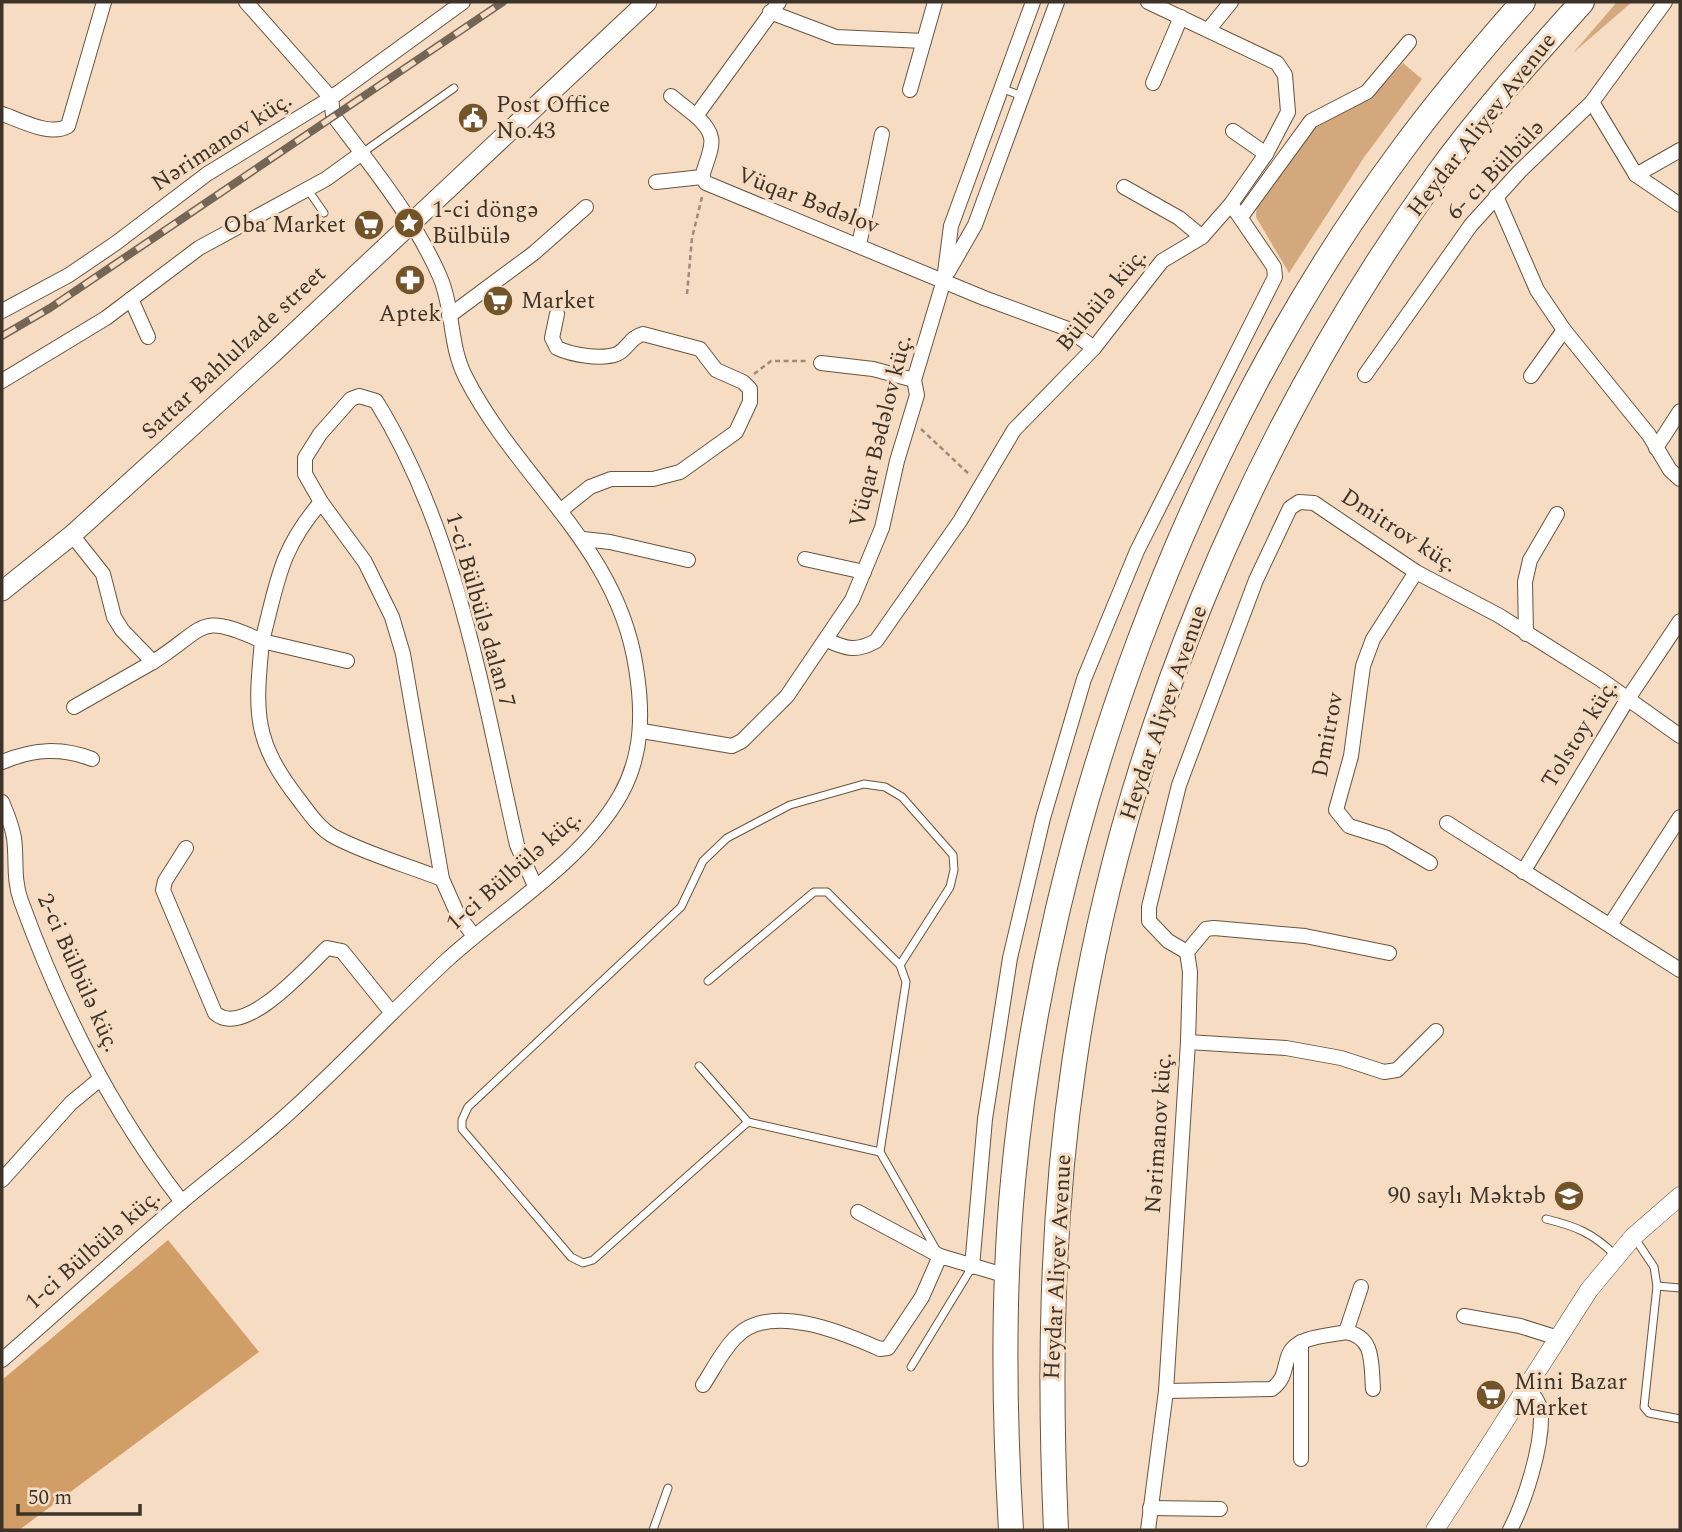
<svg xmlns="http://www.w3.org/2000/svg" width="1682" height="1532" font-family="Spectral,serif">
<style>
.green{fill:#d3a87d}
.forest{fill:#d29e67}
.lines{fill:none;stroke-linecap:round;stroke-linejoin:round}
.service-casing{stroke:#69543e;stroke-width:9}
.minor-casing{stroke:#69543e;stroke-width:16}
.tertiary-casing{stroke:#69543e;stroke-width:19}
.secondary-casing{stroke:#69543e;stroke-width:21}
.motorway-casing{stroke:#69543e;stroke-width:26}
.path{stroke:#9c8b78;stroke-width:2.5;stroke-dasharray:5 3.5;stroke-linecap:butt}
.service{stroke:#fff;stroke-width:7}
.minor{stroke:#fff;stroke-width:14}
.tertiary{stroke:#fff;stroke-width:18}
.secondary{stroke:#fff;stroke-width:19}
.motorway{stroke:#fff;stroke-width:24}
.rail-casing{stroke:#746657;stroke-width:8}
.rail{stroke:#f5dcc2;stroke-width:5;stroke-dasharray:16;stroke-linecap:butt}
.labels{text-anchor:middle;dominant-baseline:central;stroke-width:6;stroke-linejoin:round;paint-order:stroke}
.poi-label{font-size:23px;fill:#3d3329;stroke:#f5dcc2;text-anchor:start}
.street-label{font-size:23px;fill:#3d3329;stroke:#f5dcc2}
</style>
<rect width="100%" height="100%" fill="#f5dcc2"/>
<g class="green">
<path d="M1617,2h15l-59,51z"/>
<path d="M1403,63l19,16 -57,77 -76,117 -33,-56 1,-14 61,-81 52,-24z"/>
</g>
<path class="forest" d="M168,1240l91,112 -240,178h-17v-150z"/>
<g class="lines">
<g class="service-casing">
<g id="service">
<path d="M1001,88l21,8"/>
<path d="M362,153l92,-65"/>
<path d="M308,190l16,23"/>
<path d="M708,981l106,-89h13l73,73 6,17 -26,170 -132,-30 -155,138 -10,3 -12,-6 -109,-128v-9l6,-13 213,-200 22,-46 24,-23 63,-33 74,-21 21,3 17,10 51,58 1,15 -4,17 -50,78"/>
<path d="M699,1066l49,56"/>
<path d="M880,1152l58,101"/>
<path d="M1546,1219c29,7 47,14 69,36"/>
<path d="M1634,1237l20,30 3,19 -13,121 5,6 31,6"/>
<path d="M1657,1286l23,2"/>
<path d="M911,1367l61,-100"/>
<path d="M653,1530l15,-42"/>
</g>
</g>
<g class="minor-casing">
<g id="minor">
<path d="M779,2l-83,114c25,22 14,32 6,61l4,6 278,115 84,31 26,19"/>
<path d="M770,12l66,25 88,4"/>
<path d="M1209,29l22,-27"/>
<path d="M1153,83l28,-66"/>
<path d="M910,90l25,-88"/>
<path d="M671,96l25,20"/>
<path d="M1592,102l44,73 44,30"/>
<path d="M2,114c19,6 48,23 66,12l36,-124"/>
<path d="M1233,131l33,23"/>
<path d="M1636,175l44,-25"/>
<path d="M656,182l46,-5"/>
<path d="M1124,187l55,31 23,19"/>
<path d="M1496,196l41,94 27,40 85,105 21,35 10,9"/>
<path d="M1241,217l70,-96 56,-29 42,-50"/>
<path d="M859,245l23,-111"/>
<path d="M948,272l27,-47 82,-223"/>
<path d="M131,299l17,38"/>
<path d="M2,311l67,-36 47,-32 91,-69 124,-76 132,-96"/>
<path d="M557,314l-5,24 5,10c15,7 44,12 60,6 11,-5 13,-17 26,-20l57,15 16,21 27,12 7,7v13l-14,30 -56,40 -27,7h-42l-21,8 -30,24"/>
<path d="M449,316l85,-63 52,-46"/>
<path d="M821,363l52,6 41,11"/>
<path d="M1365,375l106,-150 49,-54 72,-69 73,-100"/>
<path d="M1531,376l33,-46"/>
<path d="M2,381l104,-63 93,-70 127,-69 36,-26"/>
<path d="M1656,448l24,-37"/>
<path d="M321,502c-42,49 -43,79 -59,139l85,20"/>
<path d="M72,535l31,39 11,43 8,13 31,32c54,-34 44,-51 109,-21 -7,73 -9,100 38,160 9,12 19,27 33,35 33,18 74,29 109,43l16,36 16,21"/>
<path d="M583,539l27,3 78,18"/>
<path d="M805,559l59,13"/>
<path d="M1416,572l-43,67 -10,27 -12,90 -15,54 13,16 38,12 43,25"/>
<path d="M1526,634l-1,-52 5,-22 27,-46"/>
<path d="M827,640c19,9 29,12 49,1l84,-120 54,-91 80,-82 68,-87 40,-24 29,-33 35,-50 22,-42 -3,-37 -8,-12 -129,-61"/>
<path d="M74,707l79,-45"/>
<path d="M642,731l90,15 10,-5 45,-45 65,-96 30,-72 15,-67 20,-66 -3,-15 30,-100 7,-54 82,-224"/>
<path d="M2,762c31,-13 59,-15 90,-3"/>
<path d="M2,802c5,12 10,23 12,36 3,22 -1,41 7,63 39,107 91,211 161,301"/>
<path d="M1447,823l233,147"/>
<path d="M186,848l-21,33 -2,9 52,123c29,26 91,-45 112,-65l15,3 50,62"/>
<path d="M1523,872l104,-172 53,-79"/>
<path d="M442,879l-39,-225 -11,-37 -27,-55 -44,-60 -16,-28v-16l15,-24 31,-35 8,-3 17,5c82,132 107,295 141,444l18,41"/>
<path d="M1610,925l70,-108"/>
<path d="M1187,952l-19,-11 -19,-20v-14l30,-122 77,-205 34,-72 9,-6 15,1 102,69 82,43 102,64 80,57"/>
<path d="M1188,1042l98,6 55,10 43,14 13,-2 39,-39"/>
<path d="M2,1180l69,-77 29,-24"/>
<path d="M858,1212l82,44"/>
<path d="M972,1267l13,-148 25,-161 33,-140 41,-139 53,-128 138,-274 -1,-10 -43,-63"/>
<path d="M1361,1287l-15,45c29,5 25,32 27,57"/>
<path d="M1464,1316l56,10 38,12"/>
<path d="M1301,1342v117"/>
<path d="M2,1360c61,-53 121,-108 182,-160 35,-29 72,-57 106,-88 54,-49 103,-102 157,-152 58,-53 135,-97 174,-166 22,-40 22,-83 15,-126 -18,-121 -117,-187 -170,-290 -17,-32 -12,-68 -26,-101 -25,-58 -69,-111 -107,-162l-2,-17 -85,-96"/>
<path d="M703,1385c10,-15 20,-36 34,-49 34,-34 107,-3 143,13l8,-1 34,-51 18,-41 67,20"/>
<path d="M1166,1391l106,-2c14,-11 11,-19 17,-35 7,-18 41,-18 57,-22"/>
<path d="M1150,1508l70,1"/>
<path d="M1148,1530l18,-139 22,-349 2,-70 -3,-20 19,-23 8,-1 91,8 84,17"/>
<path d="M1510,1530c15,-29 32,-82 31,-115 0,-12 -8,-20 -15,-29"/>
</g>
</g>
<g class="tertiary-casing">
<path id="tertiary" d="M1435,1530l154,-240 44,-53 47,-41"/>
</g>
<g class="secondary-casing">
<path id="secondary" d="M2,591l70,-56 202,-183 373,-350"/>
</g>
<g class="motorway-casing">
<g id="motorway">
<path d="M1011,1530c-7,-116 -9,-233 2,-349 33,-356 175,-743 389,-1031 38,-52 79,-100 121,-148"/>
<path d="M1056,1530c-7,-156 -5,-311 18,-466 46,-318 177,-629 363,-889 44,-61 95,-117 145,-173"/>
</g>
</g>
<g class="path">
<path d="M687,294l5,-56 10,-41"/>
<path d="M754,374l17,-13h35"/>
<path d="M921,429l49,46"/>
</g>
<use href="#service" class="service"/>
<use href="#minor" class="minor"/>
<use href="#tertiary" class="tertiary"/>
<use href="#secondary" class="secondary"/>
<use href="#motorway" class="motorway"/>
<g class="rail-casing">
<path id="rail" d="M2,336l48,-28 453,-306"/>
</g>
<use href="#rail" class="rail"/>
</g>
<defs>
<g id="civic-disc" transform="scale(1.575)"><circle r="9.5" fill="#735429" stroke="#f5dcc2"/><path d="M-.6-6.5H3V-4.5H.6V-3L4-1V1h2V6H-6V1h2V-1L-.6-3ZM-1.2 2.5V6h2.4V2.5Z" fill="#fff"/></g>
<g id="sight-disc" transform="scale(1.575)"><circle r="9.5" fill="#735429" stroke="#f5dcc2"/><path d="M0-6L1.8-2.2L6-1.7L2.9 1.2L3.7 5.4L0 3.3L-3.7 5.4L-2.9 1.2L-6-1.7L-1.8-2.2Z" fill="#fff"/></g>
<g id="supermarket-disc" transform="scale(1.575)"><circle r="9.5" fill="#735429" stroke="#f5dcc2"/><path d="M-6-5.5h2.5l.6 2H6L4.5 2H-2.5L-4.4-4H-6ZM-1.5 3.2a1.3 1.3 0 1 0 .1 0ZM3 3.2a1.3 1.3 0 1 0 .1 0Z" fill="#fff"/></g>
<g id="pharmacy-disc" transform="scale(1.575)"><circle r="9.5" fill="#735429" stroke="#f5dcc2"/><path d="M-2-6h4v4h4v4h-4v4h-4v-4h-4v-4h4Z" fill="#fff"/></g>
<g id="school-disc" transform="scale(1.575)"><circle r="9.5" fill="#735429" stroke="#f5dcc2"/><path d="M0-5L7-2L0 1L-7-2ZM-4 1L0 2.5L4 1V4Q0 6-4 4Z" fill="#fff"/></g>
</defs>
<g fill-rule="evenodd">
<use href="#civic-disc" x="473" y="118"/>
<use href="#sight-disc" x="409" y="223"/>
<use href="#supermarket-disc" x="369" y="225"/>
<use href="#pharmacy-disc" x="410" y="280"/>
<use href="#supermarket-disc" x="498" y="301"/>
<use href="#school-disc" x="1569" y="1196"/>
<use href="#supermarket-disc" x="1491" y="1395"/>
</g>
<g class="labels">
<g class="poi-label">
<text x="496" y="105">Post Office<tspan x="496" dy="26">No.43</tspan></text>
<text x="432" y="210">1-ci döngə<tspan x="432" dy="26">Bülbülə</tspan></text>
<text x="346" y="225" text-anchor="end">Oba Market</text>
<text x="521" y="301">Market</text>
<text x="410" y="314" text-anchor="middle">Aptek</text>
<text x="1546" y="1196" text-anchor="end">90 saylı Məktəb</text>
<text x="1514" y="1382">Mini Bazar<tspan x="1514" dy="26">Market</tspan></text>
</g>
<g class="street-label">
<text transform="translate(1482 125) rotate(-52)">Heydar Aliyev Avenue</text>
<text transform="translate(222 142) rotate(-33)">Nərimanov küç.</text>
<text transform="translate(1496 170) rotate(-46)">6- cı Bülbülə</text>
<text transform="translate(808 201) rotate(21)">Vüqar Bədəlov</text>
<text transform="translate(1102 300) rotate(-50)">Bülbülə küç.</text>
<text transform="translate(234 353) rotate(-43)">Sattar Bahlulzade street</text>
<text transform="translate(881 431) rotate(-76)">Vüqar Bədəlov küç.</text>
<text transform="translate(1399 531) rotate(33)">Dmitrov küç.</text>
<text transform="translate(480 610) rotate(74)">1-ci Bülbülə dalan 7</text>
<text transform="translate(1164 713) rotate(-71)">Heydar Aliyev Avenue</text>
<text transform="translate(1580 734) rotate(-58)">Tolstoy küç.</text>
<text transform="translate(1328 735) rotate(-79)">Dmitrov</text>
<text transform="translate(514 871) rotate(-41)">1-ci Bülbülə küç.</text>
<text transform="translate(78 973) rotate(66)">2-ci Bülbülə küç.</text>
<text transform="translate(1159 1133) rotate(-86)">Nərimanov küç.</text>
<text transform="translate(93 1250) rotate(-41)">1-ci Bülbülə küç.</text>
<text transform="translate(1058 1267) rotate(-87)">Heydar Aliyev Avenue</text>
</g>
</g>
<rect width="1682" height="1532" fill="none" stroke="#3d3329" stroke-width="7"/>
<path d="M18 1504v10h122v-10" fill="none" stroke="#3d3329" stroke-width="3.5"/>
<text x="28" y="1504" font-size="21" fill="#3d3329" stroke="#f5dcc2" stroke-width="5" paint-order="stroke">50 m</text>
</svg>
